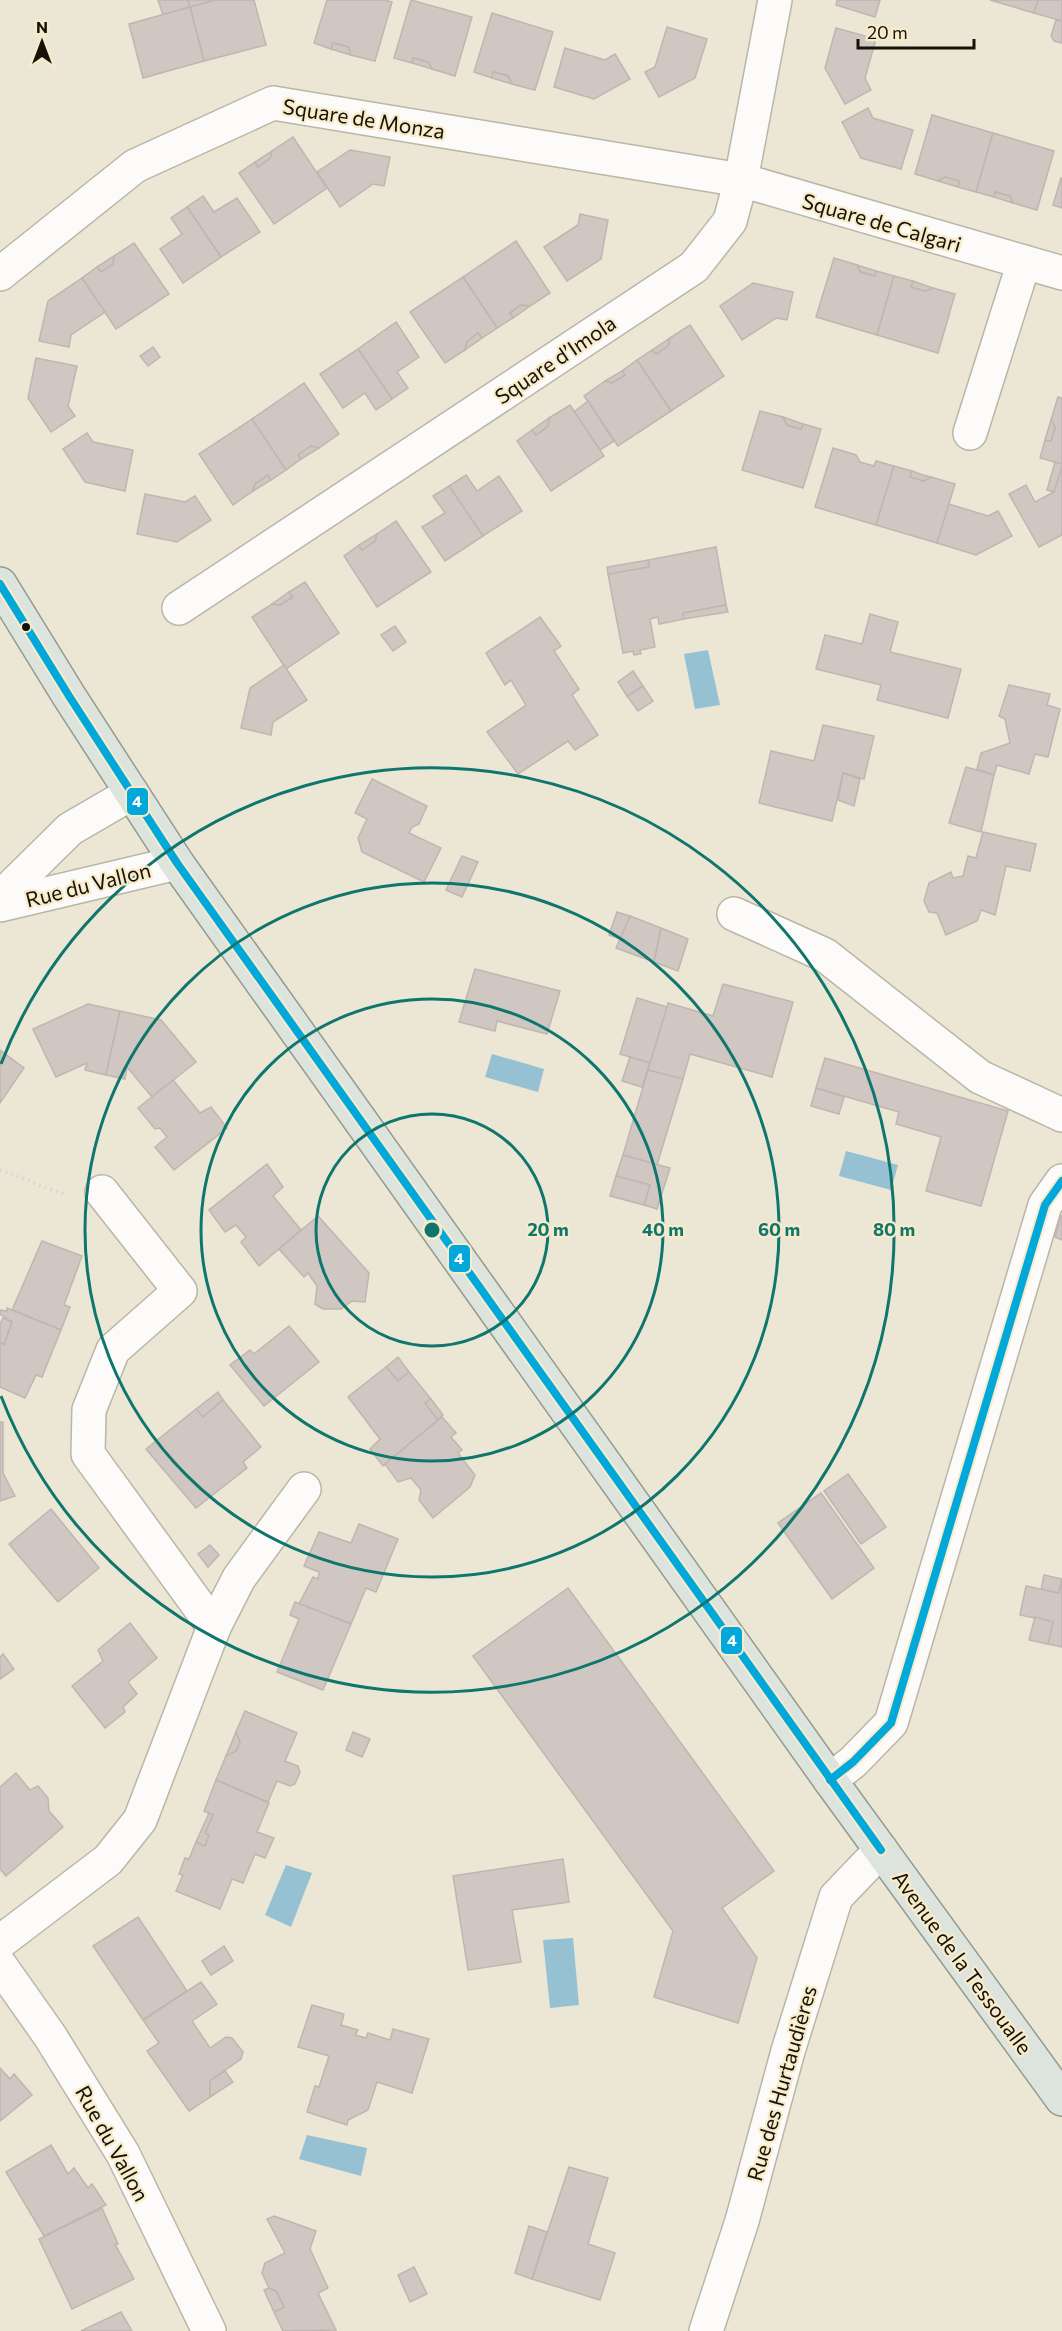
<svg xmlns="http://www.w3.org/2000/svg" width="1062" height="2331" font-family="Commissioner,sans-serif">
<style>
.water{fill:#96c1d3}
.building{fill:#d0c7c2;stroke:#bfb6b1;stroke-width:1.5}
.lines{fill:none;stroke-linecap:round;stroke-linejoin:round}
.minor-casing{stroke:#bab6a7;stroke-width:36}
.major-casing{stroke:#929c8e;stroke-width:36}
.path{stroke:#d8d6d1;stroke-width:4;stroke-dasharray:1.5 4.5;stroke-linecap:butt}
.minor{stroke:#fcfbf9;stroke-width:33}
.major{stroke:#dde3dd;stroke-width:33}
.bus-1-casing{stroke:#f7ebca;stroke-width:12}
.bus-1{stroke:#02a8da;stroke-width:8}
.ring{fill:none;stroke:#0f766e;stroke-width:3}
.bus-dot{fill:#161207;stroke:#f7ebca;stroke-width:2}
.labels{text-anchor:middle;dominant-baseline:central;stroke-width:4.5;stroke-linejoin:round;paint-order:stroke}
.street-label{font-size:21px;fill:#161207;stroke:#f7ebca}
.centre{fill:#0f766e;stroke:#f7ebca;stroke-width:3}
.ring-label{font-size:18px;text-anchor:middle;font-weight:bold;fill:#0f766e;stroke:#f7ebca;stroke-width:4.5;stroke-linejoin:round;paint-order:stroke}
.line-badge{stroke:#f7ebca;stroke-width:2}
.badge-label{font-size:16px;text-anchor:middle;font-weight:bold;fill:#fff}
</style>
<rect width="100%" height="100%" fill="#ece6d4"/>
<g class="water">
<path d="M708,650l12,55 -25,4 -11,-55z"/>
<path d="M492,1054l52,15 -6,23 -53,-15z"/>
<path d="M846,1151l52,14 -7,25 -52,-14z"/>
<path d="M286,1865l26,8 -21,54 -26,-12z"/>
<path d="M573,1938l6,67 -29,3 -7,-68z"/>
<path d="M307,2135l60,13 -6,28 -62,-17z"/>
</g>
<g class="building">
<path d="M158,0h30l2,7 -27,8z"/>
<path d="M188,0h27l-25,7z"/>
<path d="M215,0h39l12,45 -62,16 -14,-54z"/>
<path d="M327,0h57l8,2 -17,59 -24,-6 -3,-8 -15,-4 -2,6 -17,-6z"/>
<path d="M411,0l61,17 -17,59 -23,-7 -4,-7 -15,-4 -1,5 -18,-5z"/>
<path d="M837,0h43l-5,17 -39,-12z"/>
<path d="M990,0h48l-4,13z"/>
<path d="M1038,0h24v21l-28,-8z"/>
<path d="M190,7l14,54 -61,17 -14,-54z"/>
<path d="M492,13l61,19 -18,58 -23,-6 -4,-8 -15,-4 -1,6 -18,-6z"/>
<path d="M1056,20l6,1v22l-8,-2 -3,-5z"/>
<path d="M667,27l40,12 -12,39 -36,19 -14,-25 10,-5z"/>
<path d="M836,28l40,11 -11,39 6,12 -26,14 -20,-36z"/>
<path d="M333,43l15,4 3,8 -20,-6z"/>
<path d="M565,48l40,12 10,-6 15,25 -36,20 -40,-12z"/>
<path d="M413,58l15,4 4,7 -20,-6z"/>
<path d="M493,72l15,4 4,8 -20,-6z"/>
<path d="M868,108l5,10 40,12 -12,39 -40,-11 -19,-36z"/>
<path d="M932,115l61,18 -17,59 -18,-5 1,-6 -14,-4 -7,4 -23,-7z"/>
<path d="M993,133l61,18 -17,59 -24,-7 -3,-7 -15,-4 -1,5 -18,-5z"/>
<path d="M293,137l34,51 -53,36 -35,-51 16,-11 3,5 12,-9 2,-7z"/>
<path d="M350,150l40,7 -6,29 -11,-2 -33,23 -23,-35z"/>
<path d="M272,151l-2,7 -12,9 -3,-5z"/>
<path d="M945,177l14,4 -1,6 -20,-6z"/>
<path d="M1061,178l1,1v29l-9,-3z"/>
<path d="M995,192l15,4 3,7 -19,-6z"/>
<path d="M203,196l11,16 23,-14 23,34 -39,25 -34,-50z"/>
<path d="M187,207l34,50 -38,26 -23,-34 22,-15 -11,-16z"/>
<path d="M580,214l28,6 -7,39 -34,22 -23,-34 34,-22z"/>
<path d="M516,241l34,52 -20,13 -9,-1 -11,8 3,5 -16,10 -34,-51z"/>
<path d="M134,243l35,51 -53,35 -34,-51 15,-11 4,5 12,-8 1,-8z"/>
<path d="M114,256l-1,8 -12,8 -4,-5z"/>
<path d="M834,258l23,7 4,7 14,4 1,-5 18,5 -17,59 -61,-18z"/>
<path d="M857,265l19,6 -1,5 -14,-4z"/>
<path d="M894,276l19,5 -2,6 14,4 8,-3 22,6 -17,59 -61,-18z"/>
<path d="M463,277l34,51 -15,10 -4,-5 -11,9 -2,8 -20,13 -35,-51z"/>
<path d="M82,278l23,34 -34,23 -2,12 -30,-6 9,-40z"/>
<path d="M913,281l11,4 9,3 -8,3 -14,-4z"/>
<path d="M753,283l40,9 -6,28 -11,-2 -34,22 -22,-34z"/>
<path d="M521,305l9,1 -17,12 -3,-5z"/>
<path d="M396,322l23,35 -22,15 11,16 -16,11 -34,-50z"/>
<path d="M690,325l34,51 -53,35 -34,-51 15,-10 4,4 12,-8 2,-8z"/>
<path d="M478,333l4,5 -17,12 2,-8z"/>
<path d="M670,338l-2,8 -12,8 -4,-4z"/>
<path d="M153,347l7,10 -12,9 -8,-10z"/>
<path d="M358,349l34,50 -16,11 -11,-17 -22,15 -23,-34z"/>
<path d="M36,358l41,8 -9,40 7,10 -24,16 -23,-34z"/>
<path d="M637,360l34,51 -53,35 -34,-50 21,-15 7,2 13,-8 -3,-4z"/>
<path d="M622,371l3,4 -13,8 -7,-2z"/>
<path d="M304,383l35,51 -20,14 -8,-2 -13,9 3,4 -15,11 -34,-51z"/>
<path d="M1058,397l4,1v66l-22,-6 5,-18 6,1 4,-14 -4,-7z"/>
<path d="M588,401l26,40 -14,9 -26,-38z"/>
<path d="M570,405l34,51 -53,35 -34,-50 15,-11 4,5 12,-9 1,-8z"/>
<path d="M760,411l23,6 4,8 14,4 2,-5 18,5 -18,59 -61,-18z"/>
<path d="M783,417l20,7 -2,5 -14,-4z"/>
<path d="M549,418l-1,8 -12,9 -4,-5z"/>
<path d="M252,419l34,51 -15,10 -3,-5 -13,9 -2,7 -20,14 -34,-51z"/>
<path d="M1051,420l4,7 -4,14 -6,-1z"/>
<path d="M87,433l6,9 40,8 -8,41 -40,-9 -22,-33z"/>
<path d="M311,446l8,2 -18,11 -3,-4z"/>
<path d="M833,448l23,7 4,7 14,4 2,-5 18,5 -18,59 -61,-18z"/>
<path d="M1055,462l7,2v3l-8,25 -7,-2z"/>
<path d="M894,466l18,5 -2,6 14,4 7,-4 24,7 -18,59 -61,-18z"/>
<path d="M1062,467v68l-23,12 -30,-53 17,-9 9,17 19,-10z"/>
<path d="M912,471l11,4 8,2 -7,4 -14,-4z"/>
<path d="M268,475l3,5 -18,11 2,-7z"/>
<path d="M466,475l11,16 22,-15 23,35 -39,25 -34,-50z"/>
<path d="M449,486l34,50 -38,25 -23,-34 23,-14 -12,-17z"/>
<path d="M145,494l40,8 10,-6 16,24 -34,22 -40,-8z"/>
<path d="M949,504l39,12 10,-5 14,25 -36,19 -39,-12z"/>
<path d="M396,521l35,51 -54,35 -33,-51 15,-11 3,5 13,-9 2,-7z"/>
<path d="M377,534l-2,7 -13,9 -3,-5z"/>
<path d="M716,547l10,58 -43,8 1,6 -25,5 -1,-7 -8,2 5,28 -15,3 1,4 -7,1 -1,-4 -10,2 -15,-79 41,-7 -1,-7z"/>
<path d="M648,560l1,7 -41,7 -1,-7z"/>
<path d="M305,582l34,51 -53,36 -34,-52 20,-13 8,1 13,-8 -4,-5z"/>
<path d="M289,592l4,5 -13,8 -8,-1z"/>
<path d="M726,605l2,7 -44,7 -1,-6z"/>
<path d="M870,614l28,8 -8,30 71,17 -13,49 -71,-18 4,-15 -65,-16 9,-34 37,9z"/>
<path d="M540,617l21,29 -7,5 25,38 -7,6 26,40 -23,15 -7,-9 -50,33 -31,-42 39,-27 -15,-25 -6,5 -19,-32z"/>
<path d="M395,626l11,16 -13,9 -12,-16z"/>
<path d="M284,665l23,35 -34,22 -2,13 -30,-7 9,-40z"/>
<path d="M633,671l10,15 -16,10 -9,-14z"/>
<path d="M1009,685l41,9 -3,11 13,4 -12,48 -13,-3 -6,20 -32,-9 -3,10 -17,-6 4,-16 29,-10 -5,-24 -6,-3z"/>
<path d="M643,686l10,15 -15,10 -11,-15z"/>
<path d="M823,725l51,11 -10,43 -21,-6 -11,48 -73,-18 12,-52 43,10z"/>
<path d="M966,767l28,8 -13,57 -32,-9z"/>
<path d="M843,773l17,6 -6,27 -16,-6z"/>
<path d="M372,779l55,27 -8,18 -7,3 -3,6 32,15 -17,34 -62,-30 -4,-14 9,-19 -12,-6z"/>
<path d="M983,832l53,12 -6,27 -24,-5 -11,49 -14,-5 -4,11 -31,14 -9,-22 -8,-1 -5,-11 5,-18 22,-11 2,6 10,-2 5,-20 8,2z"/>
<path d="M462,856l16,6 -16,35 -16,-7z"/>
<path d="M617,912l13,4 -9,23 -12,-4z"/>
<path d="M630,916l31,12 -7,34 -38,-14z"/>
<path d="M661,928l27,11 -10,32 -24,-9z"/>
<path d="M475,969l85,22 -13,43 -50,-13 -2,10 -36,-9z"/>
<path d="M723,984l70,18 -21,75 -82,-23 -7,25 -35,-9 20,-67 45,13z"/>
<path d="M637,998l30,9 -17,56 -30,-9z"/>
<path d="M88,1004l32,7 -14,64 -21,-5 2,-7 -31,14 -23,-48z"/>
<path d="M120,1011l41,9 35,42 -44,35 -25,-30 -2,12 -19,-4z"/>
<path d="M0,1050l24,18 -24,35z"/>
<path d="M630,1057l20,6 -8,24 -20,-6z"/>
<path d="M825,1058l183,53 -27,95 -55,-15 15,-54 -45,-13 3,-12 -83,-24z"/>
<path d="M648,1070l35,9 -26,86 -34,-10z"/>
<path d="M173,1080l27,33 11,-6 16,21 -53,42 -19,-23 12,-10 -7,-9 -5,1 -17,-21z"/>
<path d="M816,1088l28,9 -5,17 -28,-8z"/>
<path d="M623,1155l47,13 -13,41 -13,-4 6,-20 -34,-9z"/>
<path d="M267,1164l16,23 -10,9 28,34 -42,36 -18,-24 5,-5 -10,-12 -11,7 -16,-22z"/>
<path d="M616,1176l34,9 -6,20 -34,-9z"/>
<path d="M318,1216l51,57 -4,29 -13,-1 -11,8h-18l-8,-5 2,-18 -9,-13 -4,4 -25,-28z"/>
<path d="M1061,1216h1v24l-7,-3z"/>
<path d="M42,1241l40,15 -18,49 6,2 -9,23 -49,-20z"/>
<path d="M7,1308l54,22 -19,47 -6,-2 -11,23 -25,-11v-44l4,1 8,-22 -12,-8 1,-4 6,1z"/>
<path d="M3,1318l9,4 -8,22 -4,-1v-19z"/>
<path d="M289,1326l30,36 -55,44 -34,-41 20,-15 4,4z"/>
<path d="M398,1357l11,15 -11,9 -12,-14z"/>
<path d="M386,1367l12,14 11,-9 22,27 -6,4 13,17 -55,46 -13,-17 10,-10 -32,-42z"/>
<path d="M218,1392l5,8 -20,17 -7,-8z"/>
<path d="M431,1399l12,16 -5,5 -13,-17z"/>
<path d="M223,1400l38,47 -18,15 4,6 -51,40 -50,-59 50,-40 7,8z"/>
<path d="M442,1417l14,16 -5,4 11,13 -4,3 17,22 -5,12 -37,31 -14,-18 2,-10 -10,-12 -13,4 -13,-18z"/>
<path d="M0,1422h3v51l12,23 -15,5z"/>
<path d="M848,1474l38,53 -25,17 -37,-53z"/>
<path d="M821,1493l53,75 -42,31 -54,-76z"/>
<path d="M51,1509l48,59 -41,34 -49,-58z"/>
<path d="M359,1524l39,15 -22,53 -10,-4 -15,36 -52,-20 14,-27 5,2 1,-7 -15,-6 15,-34 32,11z"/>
<path d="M210,1545l9,10 -11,12 -10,-13z"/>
<path d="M1044,1575l18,4 -3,14 -18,-3z"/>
<path d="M1062,1579v68l-14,-3 5,-22 -33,-7 6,-29 33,7z"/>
<path d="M568,1588l206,283 -52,37 35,50 -19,65 -84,-26 19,-66 -200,-275z"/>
<path d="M295,1602l56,22 -28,66 -46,-18 22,-53 -9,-4z"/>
<path d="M1035,1617l18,5 -5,22 -19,-4z"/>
<path d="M130,1623l27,35 -29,24 9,12 -14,13 2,5 -20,16 -33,-42 31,-25 -5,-11z"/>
<path d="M3,1654l11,15 -14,10v-22z"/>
<path d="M245,1711l52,22 -12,28 13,5 2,6 -5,12 -5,2 -13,-5 -9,21 -52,-22 10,-24 10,-5 4,-9 -4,-10z"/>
<path d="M236,1732l4,10 -4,9 -10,5z"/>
<path d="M353,1732l17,7 -8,18 -16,-7z"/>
<path d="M16,1773l14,17 8,-4 10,12 1,13 14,16 -57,49 -6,-7v-82z"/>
<path d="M216,1780l53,23 -12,29 17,6 -9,20 -10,-4 -12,29 -11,-4 -12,30 -44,-18 7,-16 -4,-1 6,-16 4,1 7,-17 9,4 4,-11 -4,-2 8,-18 -9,-4z"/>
<path d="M209,1813l4,2 -8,18 4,2 -4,11 -9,-4z"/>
<path d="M563,1859l6,43 -57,8 9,52 -53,8 -15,-94z"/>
<path d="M138,1917l49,74 -44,29 -50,-74z"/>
<path d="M224,1946l9,15 -22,14 -9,-14z"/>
<path d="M201,1982l16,22 -25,17 18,27 16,-11 6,1 11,14 -2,7 -31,22v16l-21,14 -42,-60 12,-8 -16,-23z"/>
<path d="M312,2005l32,9 -3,11 17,5 -3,5 11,3 2,-5 22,7 3,-11 36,10 -17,54 -35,-11 -9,28 -20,10 -1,5 -40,-13 8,-26 4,1 10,-31 -31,-9z"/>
<path d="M0,2068l10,11 4,-5 18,21 -32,26z"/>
<path d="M225,2071l8,11 -23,15v-16z"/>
<path d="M51,2145l17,29 6,-6 14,20 4,-4 14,21 -62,31 -38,-64z"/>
<path d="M569,2167l39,11 -20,66 27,9 -15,47 -68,-21z"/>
<path d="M102,2208l16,36h-3l19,35 -62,30 -33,-70z"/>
<path d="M274,2216l42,15 -6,18 18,39 -10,5 18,37 -53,1 -9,-19 10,-5 -8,-16 -7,-3 -7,-15 3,-10 20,-10 -18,-34z"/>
<path d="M529,2226l18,6 -15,47 -17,-6z"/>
<path d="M414,2267l13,27 -17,8 -12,-27z"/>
<path d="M269,2288l7,3 8,16 -10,5 -10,-22z"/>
<path d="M121,2312l11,19h-51z"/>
</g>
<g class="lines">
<g class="minor-casing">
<g id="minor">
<path d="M0,274l135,-108 138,-63 468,77 321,93"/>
<path d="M970,433l54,-171"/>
<path d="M179,608l515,-341 36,-46 11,-41 34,-180"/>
<path d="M0,898l70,-69 62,-36"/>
<path d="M0,905l177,-42"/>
<path d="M734,914l91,41 155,122 82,38"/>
<path d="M102,1192l78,99 -67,59 -24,60 -1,44 126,173"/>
<path d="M830,1780l23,-18 38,-39 154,-518 17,-24"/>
<path d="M0,1942l108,-82 32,-40 74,-193 25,-49 65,-89"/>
<path d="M0,1965l50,71 73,118 86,177"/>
<path d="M706,2331l36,-110 46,-170 48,-154 45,-47"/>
</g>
</g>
<g class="major-casing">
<path id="major" d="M0,584l69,112 108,167 653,917 232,319"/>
</g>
<path class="path" d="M0,1170l66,25"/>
<use href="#minor" class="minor"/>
<use href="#major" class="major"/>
<g class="bus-1-casing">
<g id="bus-1">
<path d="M0,584l69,112 108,167 704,987"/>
<path d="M830,1780l23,-18 38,-39 154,-518 17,-24"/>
</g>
</g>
<use href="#bus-1" class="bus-1"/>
</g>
<g class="ring">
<circle cx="432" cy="1230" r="116"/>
<circle cx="432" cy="1230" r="231"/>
<circle cx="432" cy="1230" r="347"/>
<path d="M1 1064A462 462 0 1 1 1 1396"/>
</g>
<circle class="bus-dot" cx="26" cy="627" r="5"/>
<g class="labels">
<g class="street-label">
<text transform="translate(364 118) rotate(9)">Square de Monza</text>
<text transform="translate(882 222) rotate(16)">Square de Calgari</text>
<text transform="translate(555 359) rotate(-34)">Square d’Imola</text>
<text transform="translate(88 884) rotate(-14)">Rue du Vallon</text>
<text transform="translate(963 1962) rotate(54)">Avenue de la Tessoualle</text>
<text transform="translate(781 2083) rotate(-74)">Rue des Hurtaudières</text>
<text transform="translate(113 2143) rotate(61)">Rue du Vallon</text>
</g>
</g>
<circle cx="432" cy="1230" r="9" class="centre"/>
<g class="ring-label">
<text x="548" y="1236">20 m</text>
<text x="663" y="1236">40 m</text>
<text x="779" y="1236">60 m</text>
<text x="894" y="1236">80 m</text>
</g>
<g class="line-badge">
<rect x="126" y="787" width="23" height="29" rx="6" fill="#02a8da"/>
<rect x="448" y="1244" width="23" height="29" rx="6" fill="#02a8da"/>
<rect x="720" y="1626" width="23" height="29" rx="6" fill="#02a8da"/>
</g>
<g class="badge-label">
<text x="137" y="807">4</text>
<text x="459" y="1264">4</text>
<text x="732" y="1646">4</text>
</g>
<g transform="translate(42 42)" stroke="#f7ebca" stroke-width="4.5" paint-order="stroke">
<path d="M0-4.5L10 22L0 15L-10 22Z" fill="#161207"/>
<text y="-9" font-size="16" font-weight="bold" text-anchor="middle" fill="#161207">N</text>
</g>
<path d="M858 39v9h116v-9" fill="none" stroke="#161207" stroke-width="3"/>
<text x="867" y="39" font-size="18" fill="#161207" stroke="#f7ebca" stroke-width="4.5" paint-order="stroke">20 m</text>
</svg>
